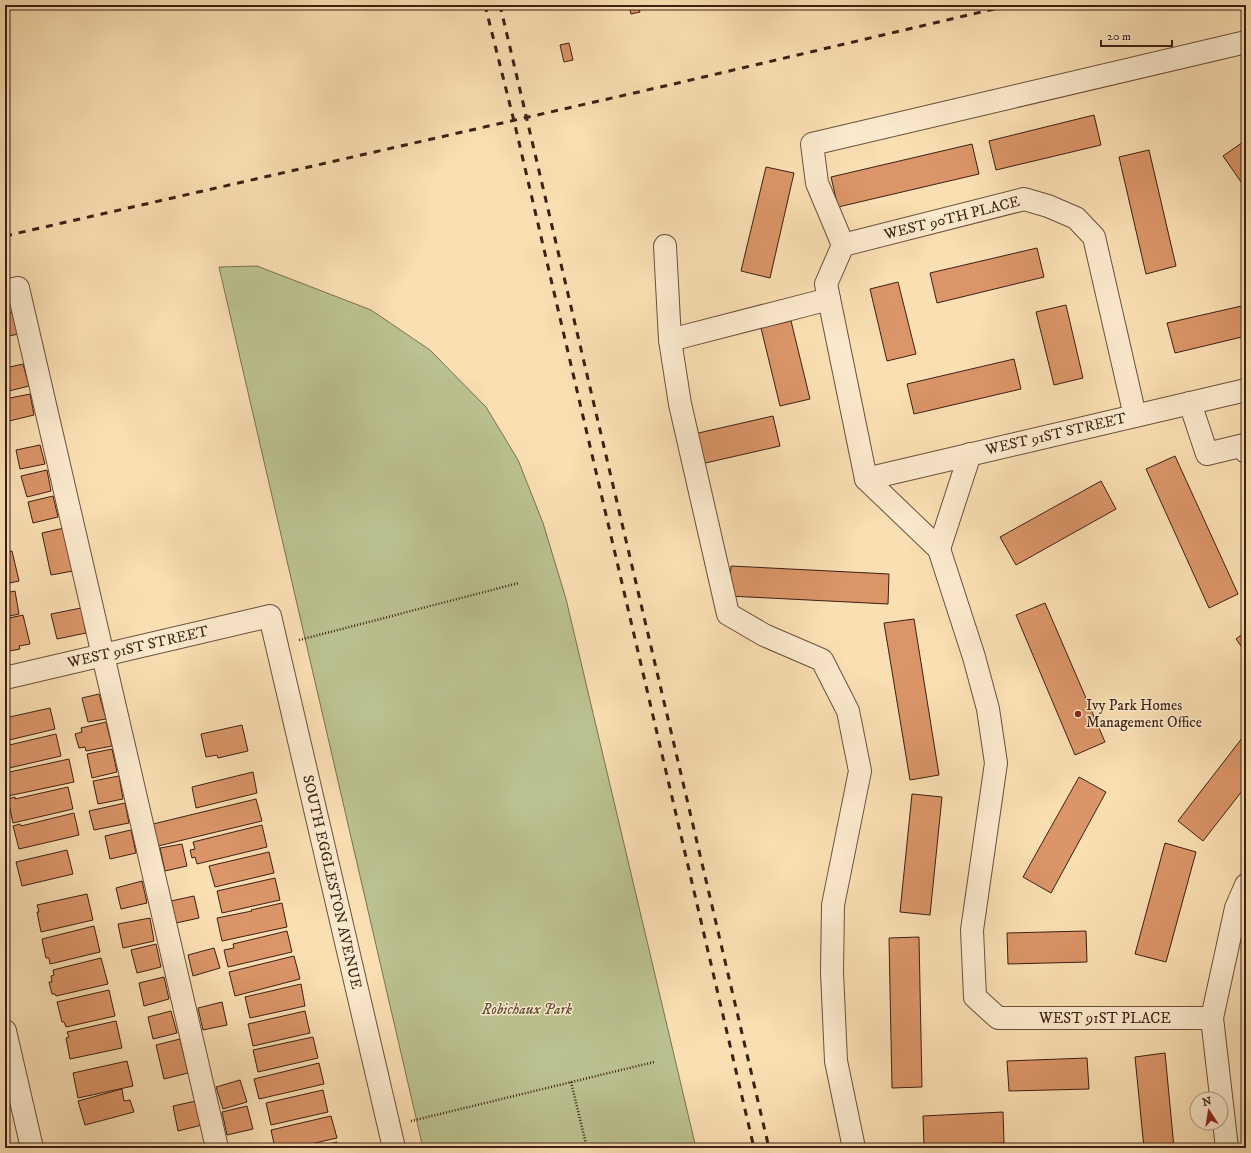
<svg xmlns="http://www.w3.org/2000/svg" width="1251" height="1153" font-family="'IM FELL DW Pica',serif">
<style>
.green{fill:#bbc28f;stroke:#7c7051}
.building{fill:#db9568;stroke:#3d1f13}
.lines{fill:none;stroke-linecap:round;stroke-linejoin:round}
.minor-casing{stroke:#6c4f3b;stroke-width:24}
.path{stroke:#3d1f13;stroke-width:2.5;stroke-dasharray:1 2;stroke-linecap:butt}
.minor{stroke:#fceace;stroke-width:22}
.rail{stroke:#3d1f13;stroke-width:3;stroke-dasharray:7 7;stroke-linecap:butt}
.poi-dot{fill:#8f2418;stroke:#fceace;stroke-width:1.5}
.labels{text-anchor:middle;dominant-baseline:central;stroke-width:3;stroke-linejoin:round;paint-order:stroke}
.street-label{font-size:15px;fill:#3d1f13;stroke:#fceace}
.poi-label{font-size:15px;fill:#3d1f13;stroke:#fceace;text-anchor:start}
.park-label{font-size:15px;font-style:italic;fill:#635038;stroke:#fceace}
</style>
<rect width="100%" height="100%" fill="#fadfb3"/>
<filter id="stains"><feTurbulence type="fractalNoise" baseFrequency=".005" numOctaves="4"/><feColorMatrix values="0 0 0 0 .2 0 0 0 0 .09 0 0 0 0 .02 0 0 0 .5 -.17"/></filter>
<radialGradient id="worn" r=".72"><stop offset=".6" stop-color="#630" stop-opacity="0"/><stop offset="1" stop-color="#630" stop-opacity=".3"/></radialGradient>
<path class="green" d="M257,266l114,44 59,40 56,57 32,53 25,63 23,76 130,549h-273l-204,-881z"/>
<g class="building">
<path d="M629,5h9l2,7 -9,2z"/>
<path d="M569,43l4,17 -9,2 -4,-17z"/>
<path d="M1094,115l7,30 -105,25 -7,-29z"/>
<path d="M1246,140v49l-23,-33z"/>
<path d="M972,144l7,30 -141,33 -7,-30z"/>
<path d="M1149,150l27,116 -30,8 -27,-117z"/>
<path d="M766,167l28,6 -24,105 -29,-7z"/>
<path d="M1037,248l7,29 -107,26 -7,-30z"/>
<path d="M898,282l18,72 -29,7 -17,-72z"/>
<path d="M1066,305l17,73 -29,7 -18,-73z"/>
<path d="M1246,305v31l-71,17 -8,-30z"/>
<path d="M13,312l5,22 -13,3v-24z"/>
<path d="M791,321l19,78 -30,7 -19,-78z"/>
<path d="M1014,359l7,30 -107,25 -7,-30z"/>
<path d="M23,364l6,22 -24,6v-24z"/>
<path d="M30,394l4,21 -29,7v-23z"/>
<path d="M773,416l7,30 -79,18 -7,-30z"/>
<path d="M40,445l5,19 -25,5 -4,-19z"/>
<path d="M1175,456l63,138 -29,14 -63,-139z"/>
<path d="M47,470l4,21 -24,6 -6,-21z"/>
<path d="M1101,481l15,28 -100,56 -16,-28z"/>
<path d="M53,496l5,21 -25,6 -5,-21z"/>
<path d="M5,511l4,18 -4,1z"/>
<path d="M64,528l9,43 -22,4 -9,-42z"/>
<path d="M12,551l7,30 -14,3v-31z"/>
<path d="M731,566l158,8 -1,30 -159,-8z"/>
<path d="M15,591l4,23 -14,3v-24z"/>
<path d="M1045,603l60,139 -30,13 -59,-140z"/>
<path d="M81,608l5,25 -29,6 -6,-25z"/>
<path d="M23,615l7,29 -11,2 1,3 -15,3v-33z"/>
<path d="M914,619l25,156 -29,5 -26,-157z"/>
<path d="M1246,631v22l-10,-14z"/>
<path d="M99,694l7,25 -18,3 -6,-24z"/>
<path d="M50,708l5,21 -50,12v-23z"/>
<path d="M106,722l6,24 -26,5 -1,-4 -6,1 -4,-14 7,-2 -1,-4z"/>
<path d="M242,725l6,26 -30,7 -1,-3 -11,2 -5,-23z"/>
<path d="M1246,733v53l-43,55 -25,-20z"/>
<path d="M56,734l5,22 -56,13v-23z"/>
<path d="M112,749l5,23 -25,6 -5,-24z"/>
<path d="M69,759l5,23 -66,14 -3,-15v-8z"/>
<path d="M253,772l4,21 -61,15 -4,-21z"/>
<path d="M119,776l4,23 -25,5 -5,-23z"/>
<path d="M1079,777l27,15 -55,101 -28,-16z"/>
<path d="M68,787l5,22 -60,14 -5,-24 7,-2v2z"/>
<path d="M912,794l30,3 -12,118 -30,-3z"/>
<path d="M256,799l6,22 -104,25 -5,-22z"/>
<path d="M125,803l4,20 -35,7 -5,-19z"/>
<path d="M74,813l5,22 -60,14 -6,-23 7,-2 1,2z"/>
<path d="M262,825l5,22 -70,17 -2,-7 -3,1 -2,-8 5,-1 -2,-7z"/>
<path d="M131,830l5,23 -26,6 -5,-23z"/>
<path d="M1165,843l31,9 -30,110 -31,-8z"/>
<path d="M182,844l5,22 -22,5 -5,-23z"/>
<path d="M67,850l6,24 -51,12 -6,-24z"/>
<path d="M269,852l5,21 -59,14 -6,-21z"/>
<path d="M275,878l5,22 -58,13 -5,-22z"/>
<path d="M142,881l5,22 -26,6 -5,-21z"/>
<path d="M87,894l6,26 -52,12 -4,-20h2l-2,-7z"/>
<path d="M194,896l5,22 -23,5 -5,-22z"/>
<path d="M282,903l5,24 -65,14 -5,-23 35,-7 -1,-1z"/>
<path d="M150,918l4,23 -31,7 -5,-24z"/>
<path d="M94,926l6,26 -50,12 -1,-6h-3l-4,-19z"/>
<path d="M287,931l5,21 -64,15 -4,-17 10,-2 -1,-4z"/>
<path d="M1086,931l1,31 -79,2 -1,-31z"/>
<path d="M919,937l3,150 -30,1 -3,-150z"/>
<path d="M156,944l5,23 -24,6 -6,-23z"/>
<path d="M214,948l6,20 -27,8 -5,-21z"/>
<path d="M294,956l6,23 -65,17 -6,-24z"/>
<path d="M101,958l7,26 -52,12 -1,-2h-3l-3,-12h3l-1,-6 3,-1 -1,-5z"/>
<path d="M164,977l5,22 -25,7 -5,-23z"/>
<path d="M301,984l4,22 -55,12 -5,-21z"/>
<path d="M109,990l6,26 -49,11 -2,-5h-2l-5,-20z"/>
<path d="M222,1002l5,23 -24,5 -5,-22z"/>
<path d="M171,1011l6,22 -24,6 -5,-22z"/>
<path d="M305,1011l5,22 -57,13 -5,-22z"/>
<path d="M116,1021l6,27 -52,11 -4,-21 3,-1 -2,-5z"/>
<path d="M313,1037l5,21 -60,14 -5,-22z"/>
<path d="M180,1039l8,34 -24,6 -8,-34z"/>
<path d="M1165,1053l9,95h-30l-9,-91z"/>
<path d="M1087,1058l2,31 -80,2 -2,-30z"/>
<path d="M127,1061l6,25 -55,12 -5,-25z"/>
<path d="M319,1063l5,21 -65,15 -5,-20z"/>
<path d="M240,1080l7,22 -24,7 -7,-22z"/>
<path d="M122,1089l2,12 6,-1 4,12 -49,13 -7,-24z"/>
<path d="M323,1090l5,22 -57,13 -5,-22z"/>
<path d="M196,1101l6,24 -24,6 -5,-25z"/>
<path d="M247,1106l6,23 -26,6 -5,-23z"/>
<path d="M1003,1112l1,31 -80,3 -1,-30z"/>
<path d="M331,1116l6,22 -44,10h-18l-4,-18z"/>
<path d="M337,1142l1,6h-23v-1z"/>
</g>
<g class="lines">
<g class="minor-casing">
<g id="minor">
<path d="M843,245l-26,-62 -5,-39 434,-102"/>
<path d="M665,246l5,94 10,64 48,210 36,21 58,25 26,51 12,60 -27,134 -1,67 4,89 18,87"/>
<path d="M5,291l13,-3 199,860"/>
<path d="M670,340l159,-41"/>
<path d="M1190,403l17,51 37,-9 2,7"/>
<path d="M1135,416l-41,-179 -18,-19 -28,-12 -24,-7 -181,46 -17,39 40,195 73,70 35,108 14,52 8,54 -24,167 3,67 23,21h214"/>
<path d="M866,479l380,-89"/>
<path d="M939,549l31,-95"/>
<path d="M5,678l265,-62 124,532"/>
<path d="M5,1031l27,117"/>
<path d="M1227,1148l-15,-130 24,-110 10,-23"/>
</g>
</g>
<g class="path">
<path d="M299,640l220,-57"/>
<path d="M571,1082l16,66"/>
<path d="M411,1121l243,-59"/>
</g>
<use href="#minor" class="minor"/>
<g class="rail">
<path d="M485,5l29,116 240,1027"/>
<path d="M500,5l269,1143"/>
<path d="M5,236l673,-153 333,-78"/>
</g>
</g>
<circle class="poi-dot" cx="1078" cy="714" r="4"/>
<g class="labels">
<g class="street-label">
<text transform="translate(952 218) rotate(-14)">WEST 90TH PLACE</text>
<text transform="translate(1056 434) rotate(-13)">WEST 91ST STREET</text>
<text transform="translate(138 647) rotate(-13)">WEST 91ST STREET</text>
<text transform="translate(332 882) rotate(77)">SOUTH EGGLESTON AVENUE</text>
<text x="1105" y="1018">WEST 91ST PLACE</text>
</g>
<g class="poi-label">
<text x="1086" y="705">Ivy Park Homes<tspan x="1086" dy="17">Management Office</tspan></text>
</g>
<g class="park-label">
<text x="527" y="1009">Robichaux Park</text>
</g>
</g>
<rect width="1251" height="1153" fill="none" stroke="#fadfb3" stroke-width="20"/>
<rect x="6" y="6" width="1239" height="1141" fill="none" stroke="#3d1f13" stroke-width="2"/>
<rect x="10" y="10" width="1231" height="1133" fill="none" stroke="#3d1f13"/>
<g transform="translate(1209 1111) rotate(348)"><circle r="19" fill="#fceace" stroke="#b09983"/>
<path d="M0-3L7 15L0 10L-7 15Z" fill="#8f2418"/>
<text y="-6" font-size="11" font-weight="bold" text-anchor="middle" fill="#3d1f13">N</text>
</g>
<path d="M1101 40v6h71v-6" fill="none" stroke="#3d1f13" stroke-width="2"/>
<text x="1107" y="40" font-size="12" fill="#3d1f13" stroke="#fceace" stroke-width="3" paint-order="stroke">20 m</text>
<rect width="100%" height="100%" filter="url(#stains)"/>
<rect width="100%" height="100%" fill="url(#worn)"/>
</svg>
